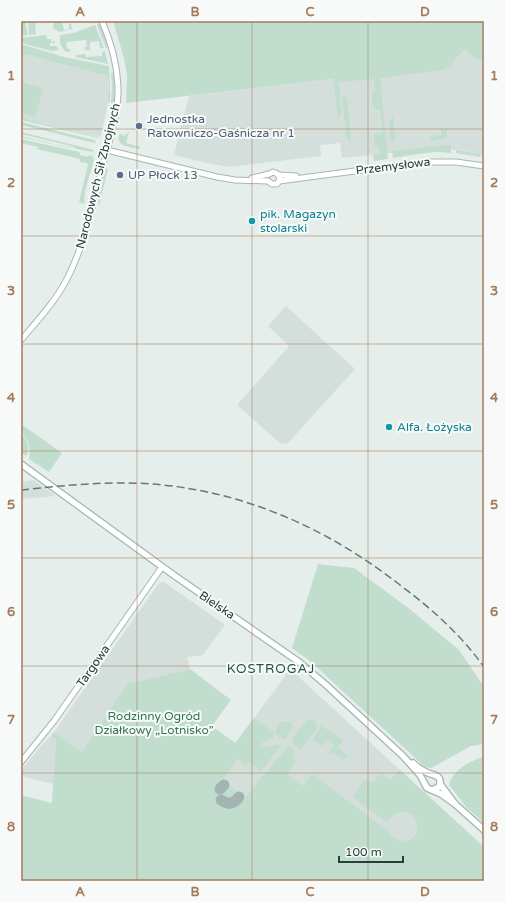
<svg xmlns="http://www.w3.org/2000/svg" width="505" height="902" font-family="'Varela Round',sans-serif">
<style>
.built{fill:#d4dedb}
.green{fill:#c1ddcd}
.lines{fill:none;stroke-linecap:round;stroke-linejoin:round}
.taxiway{stroke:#a4b4b2;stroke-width:11}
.tertiary-casing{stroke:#a9b6b4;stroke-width:7}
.secondary-casing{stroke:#a2b6b2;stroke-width:8}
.tertiary{stroke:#fff;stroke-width:5}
.secondary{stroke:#fff;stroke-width:5.5}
.rail{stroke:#617a77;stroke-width:1.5;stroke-dasharray:8 4;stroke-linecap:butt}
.grid{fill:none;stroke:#a57b59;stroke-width:1;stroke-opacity:0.55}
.service-dot{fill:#5c6f8a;stroke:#f7faf9;stroke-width:1.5}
.culture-dot{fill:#0f9aa8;stroke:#f7faf9;stroke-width:1.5}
.labels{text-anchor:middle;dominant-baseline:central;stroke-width:4;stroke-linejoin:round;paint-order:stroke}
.service-label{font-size:12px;fill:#4e5e75;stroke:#f7faf9;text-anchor:start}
.street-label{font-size:12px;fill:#263f3c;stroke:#f7faf9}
.culture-label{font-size:12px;fill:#0d838f;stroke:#f7faf9;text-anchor:start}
.park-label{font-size:12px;fill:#327455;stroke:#f7faf9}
.neighbourhood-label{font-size:13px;letter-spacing:1px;fill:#23504c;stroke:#f7faf9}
.neatline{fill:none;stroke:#a57b59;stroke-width:1.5}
.grid-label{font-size:13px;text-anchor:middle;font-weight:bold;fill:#a57b59}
</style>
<rect width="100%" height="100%" fill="#e6eeec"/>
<g class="built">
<path d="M464,42l20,16v97l-18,-4 -19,-2 -28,1 -77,8 -2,-15 -20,2 1,11 -92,11 -22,-4 -33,-8 15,-59 256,-30z"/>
<path d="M21,53l87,23 1,22 -8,37 -4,3 -76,-20z"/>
<path d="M286,306l69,63 -67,74 -7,1 -44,-39 52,-59 -21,-20z"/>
<path d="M34,480l21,16 -34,3v-17z"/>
<path d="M164,582l61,43 -22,30 -16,2 3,12 -63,15 -45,68 -28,-20 105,-149z"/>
<path d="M290,669l194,178v34l-294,-92 40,-50 6,4z"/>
<path d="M51,736l5,1 -3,47 -32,-8v-6l21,-25z"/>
</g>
<g class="green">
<path d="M21,21h5v6l2,8 -7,1z"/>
<path d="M28,21h7l1,13 -7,1z"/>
<path d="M54,21h8l2,9 5,-1v-5h2l1,5 -13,3 -6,-4z"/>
<path d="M113,21h371v37l-8,1 -12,-10 -13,15v3h-4v1l-6,2 -61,8 8,81 -14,2 -1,-6 7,-1 -1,-7h-4l-1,-13 9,-1 -3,-23h-3c-5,-4 -5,-10 -5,-16l3,-1 -1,-14 -35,3 2,31 -3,5 -5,-39 -207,24 1,-27 -3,-18z"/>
<path d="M98,24h2l7,16 1,7 -2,1 -9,-23z"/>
<path d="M95,25l9,23h-4l-1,-7 -9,1v8h-5l-1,-3h3l-1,-7 -20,2 1,7h3v3h-4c-5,-4 -7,-11 -6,-17l14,-2z"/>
<path d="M46,35l1,4h4v3l4,-1v2h-5v3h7l2,4 -7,1 -27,-7 -4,-3v-3z"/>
<path d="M21,44l43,13 45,9 1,19v18l-2,-1 1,-14 -1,-12 -87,-23z"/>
<path d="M105,51l3,13 -32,-7v-2l9,-1 1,3 16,-1v-4z"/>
<path d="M114,72l1,28 -2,3h-2l1,-16 -1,-14z"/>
<path d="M21,82l22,6 -8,29 -14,-4z"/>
<path d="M343,97h4l4,44h-2l-2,-2 -5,-40z"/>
<path d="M393,114l2,27 -2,2 -2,-3 -2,-16z"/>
<path d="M21,118l76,20 -76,-18z"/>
<path d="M21,122l73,18 2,2 -1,1 -74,-18z"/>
<path d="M445,127h2v8l-1,3 -15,3 -1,-4 12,-2 -1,-7 1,2h3z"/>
<path d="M21,132l73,18 -2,2 -15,-3 -6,-3 -50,-12z"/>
<path d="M129,132l-3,11 14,4v2c-9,-2 -24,-2 -21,-14l3,-1 2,2z"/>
<path d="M21,136l50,12 3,1 -53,-12z"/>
<path d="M21,139l53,12h3l3,2v2l8,2 1,-2 4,1 1,4 -9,31 -1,13 -5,-2 9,-37 -1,-2 -7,-1v-3l-43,-10 1,-2 -17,-4z"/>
<path d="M450,145l1,2v6l-12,-1 -14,1 -32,5 -1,-7z"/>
<path d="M456,150l25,4 -1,3 -24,-4z"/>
<path d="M106,168l2,1 -9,37 -1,-2z"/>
<path d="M21,424l41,29 -13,19 -20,-13c4,-18 -8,-22 -8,-35z"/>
<path d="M21,433c6,7 10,15 5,23l-5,-4z"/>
<path d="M318,564l36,4 53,39 52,43 25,37v57l-13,2 -40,22 -6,-1 -115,-106 -18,-13z"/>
<path d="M190,669l41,31 -19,26 23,17 19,-25 20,14 -1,7 -11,3 1,4h-3v2l22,-4 -21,27 -13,-9 -2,3 -8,-6 -17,23 7,6 2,-2 7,5 -3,3 9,7 20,-26 1,1 24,-30 7,6 -3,6 4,3 -9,13 16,12 9,-12 77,58c7,15 32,10 28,-8 -3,-17 -24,-15 -29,-1l-35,-26 10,-16 3,-1 6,4 7,-9 3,-1 8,6 10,-10 84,77v34h-463v-86l31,8 4,-65 -5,-2 3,-4 28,20 45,-68z"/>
<path d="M311,719l5,3 1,6 -16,21 -7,-5 -2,-5 15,-19z"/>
<path d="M280,722h10l3,3v3l-9,12 -7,-5 -2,-2z"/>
<path d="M320,725l23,15 -5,7 9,8 -4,5 -10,-8 -1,2 -3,-2 5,-7 -7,-5 -5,6 -9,-7 6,-9z"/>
<path d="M484,757v66l-17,-15 -18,-23c3,-14 21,-25 35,-28z"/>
</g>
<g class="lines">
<g class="taxiway">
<path d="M220,789l4,-4"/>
<path d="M221,800c7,5 13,4 18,-3"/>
</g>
<g class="tertiary-casing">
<g id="tertiary">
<path d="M107,150l110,27 18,3 33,1"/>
<path d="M279,175l17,1"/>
<path d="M252,178l17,-4 4,-2 3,1 3,3 1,4 -3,4h-5l-4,-3"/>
<path d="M279,181l144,-19h33l28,4"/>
<path d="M21,340c16,-19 34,-38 46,-61 17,-33 25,-71 34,-107 7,-28 18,-57 17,-86 -1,-23 -7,-44 -16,-65"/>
<path d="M21,762l33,-41 108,-154"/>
</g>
</g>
<g class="secondary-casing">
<g id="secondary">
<path d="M21,464l154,112 124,86 26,22 78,72 17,19 7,13 14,6 14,10"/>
<path d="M413,763c3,3 7,6 11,8 7,5 20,2 15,16l-7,3"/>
<path d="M440,784l15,20 29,26"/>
</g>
</g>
<use href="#tertiary" class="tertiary"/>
<use href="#secondary" class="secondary"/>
<path class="rail" d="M21,490c47,-5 94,-10 142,-5 88,9 168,46 237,100 32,24 61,50 84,82"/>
</g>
<path class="grid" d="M137,21v860M252,21v860M368,21v860M21,129h463M21,236h463M21,344h463M21,451h463M21,558h463M21,666h463M21,773h463"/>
<g class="service-dot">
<circle cx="139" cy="126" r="4"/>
<circle cx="120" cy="175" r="4"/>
</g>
<g class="culture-dot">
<circle cx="252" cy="221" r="4"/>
<circle cx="389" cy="427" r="4"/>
</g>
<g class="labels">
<g class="service-label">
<text x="147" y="119">Jednostka<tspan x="147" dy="14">Ratowniczo-Gaśnicza nr 1</tspan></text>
<text x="128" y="175">UP Płock 13</text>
</g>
<g class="street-label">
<text transform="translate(393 166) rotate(-7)">Przemysłowa</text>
<text transform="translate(98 176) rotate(-76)">Narodowych Sił Zbrojnych</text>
<text transform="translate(217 605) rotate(34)">Bielska</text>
<text transform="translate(93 666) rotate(-55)">Targowa</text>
</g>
<g class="culture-label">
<text x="260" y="214">pik. Magazyn<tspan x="260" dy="14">stolarski</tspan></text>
<text x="397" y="427">Alfa. Łożyska</text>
</g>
<g class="park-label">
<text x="154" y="716">Rodzinny Ogród<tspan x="154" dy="14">Działkowy „Lotnisko”</tspan></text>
</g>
<g class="neighbourhood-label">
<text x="271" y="669">KOSTROGAJ</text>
</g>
</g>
<rect width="505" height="902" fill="none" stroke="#f7faf9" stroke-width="44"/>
<path d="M339 856v6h64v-6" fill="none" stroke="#263f3c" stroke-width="2"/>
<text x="345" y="856" font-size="12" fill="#263f3c" stroke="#f7faf9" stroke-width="3" paint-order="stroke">100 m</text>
<rect x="22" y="22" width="461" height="858" class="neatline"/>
<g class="grid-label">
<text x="80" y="16">A</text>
<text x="195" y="16">B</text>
<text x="310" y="16">C</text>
<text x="425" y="16">D</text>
<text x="11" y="80">1</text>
<text x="494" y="80">1</text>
<text x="11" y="187">2</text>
<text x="494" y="187">2</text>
<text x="11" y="295">3</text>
<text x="494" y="295">3</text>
<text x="11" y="402">4</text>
<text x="494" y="402">4</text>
<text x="11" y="509">5</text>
<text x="494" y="509">5</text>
<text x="11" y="616">6</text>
<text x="494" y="616">6</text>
<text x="11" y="724">7</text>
<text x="494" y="724">7</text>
<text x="11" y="831">8</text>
<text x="494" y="831">8</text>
<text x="80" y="896">A</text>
<text x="195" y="896">B</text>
<text x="310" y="896">C</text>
<text x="425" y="896">D</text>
</g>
</svg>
